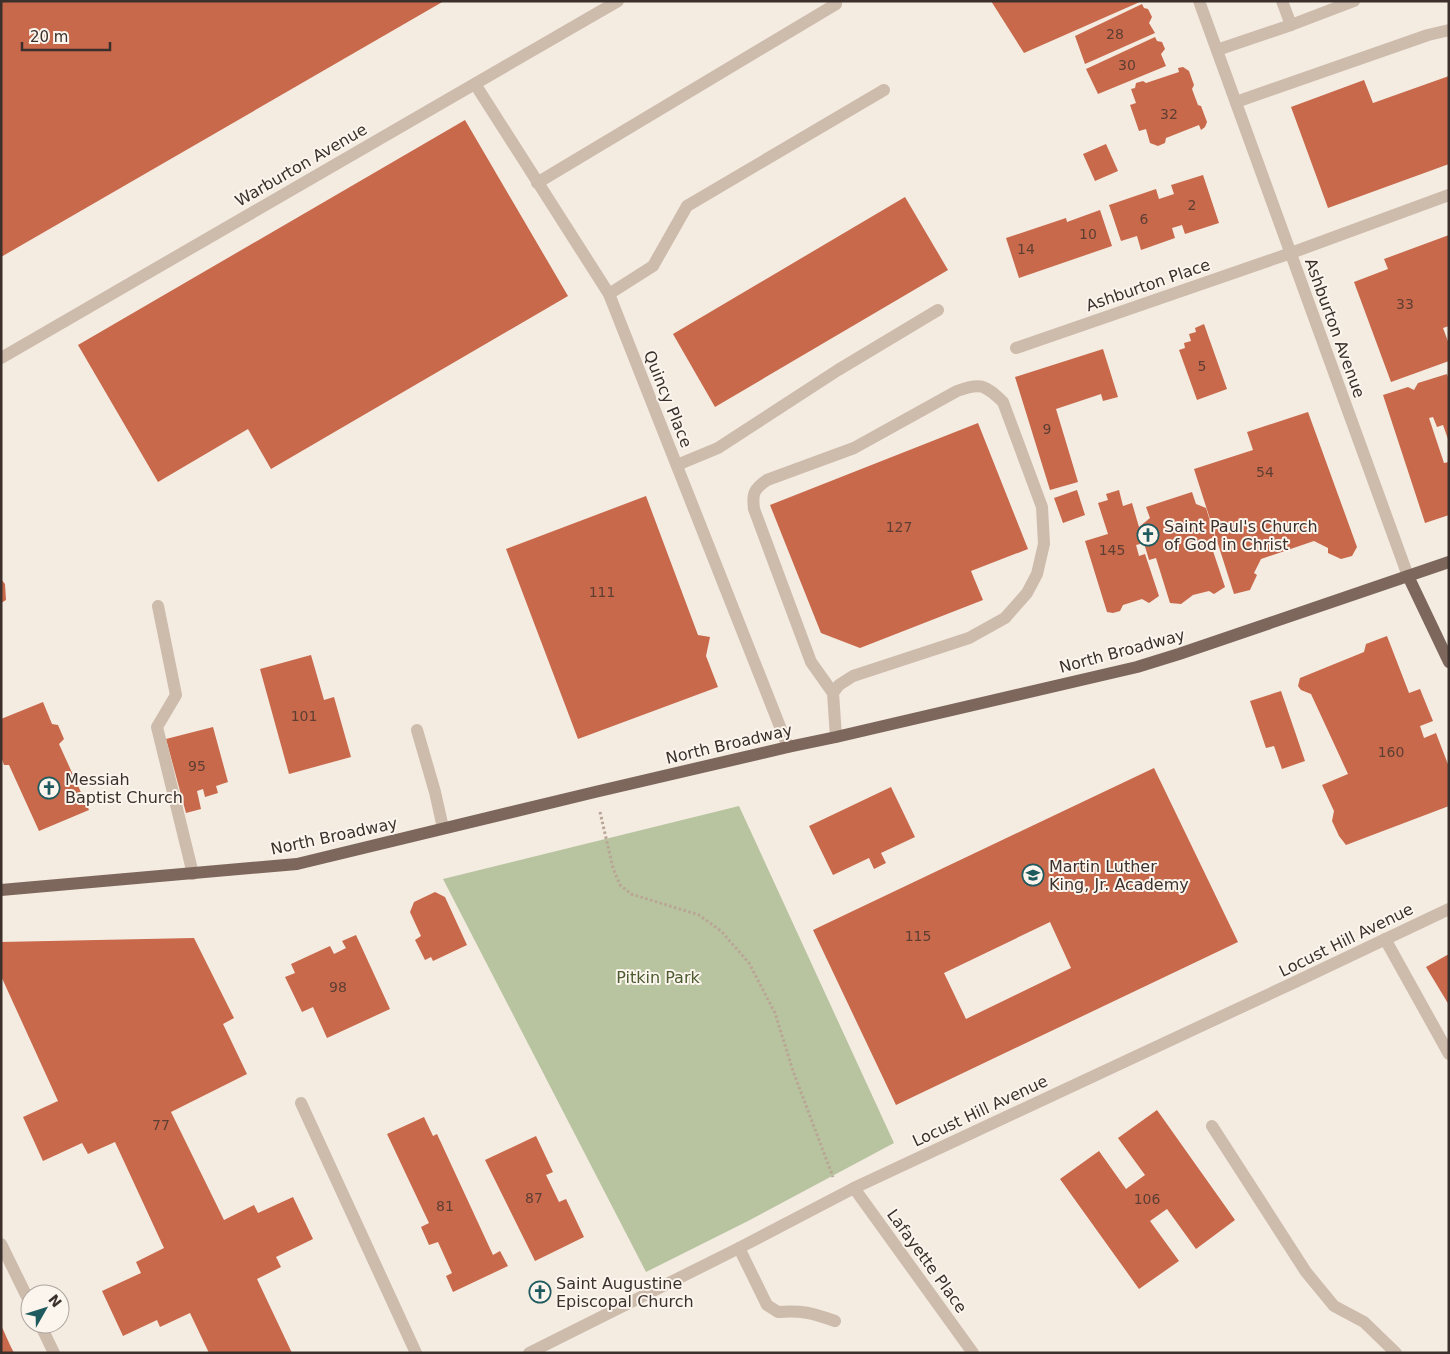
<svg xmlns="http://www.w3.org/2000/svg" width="1450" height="1354" font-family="'DejaVu Sans',sans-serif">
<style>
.green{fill:#b8c4a0}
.building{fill:#c8694b;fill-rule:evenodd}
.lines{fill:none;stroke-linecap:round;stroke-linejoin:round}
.path{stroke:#b9a596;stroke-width:3;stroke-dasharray:2.5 2.5;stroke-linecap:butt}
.minor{stroke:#cdbbac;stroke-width:12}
.major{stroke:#7d675c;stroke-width:12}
.labels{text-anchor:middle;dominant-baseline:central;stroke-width:4;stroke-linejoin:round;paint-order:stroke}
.number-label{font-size:14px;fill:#5e3e33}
.street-label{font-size:16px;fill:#3b302b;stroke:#fbf5ee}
.poi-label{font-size:16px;fill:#3b302b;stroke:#fbf5ee;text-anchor:start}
.park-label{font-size:16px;fill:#4a5a2e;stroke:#fbf5ee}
</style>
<rect width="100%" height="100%" fill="#f4ebe1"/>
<path class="green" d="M739,806l155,337 -146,78 -102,51 -203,-393z"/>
<g class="building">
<path d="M1,1h443l-443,256z"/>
<path d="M991,1h151l-118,52z"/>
<path d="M1142,4l2,4 4,1 4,8 -3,6 6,10 -70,31 -10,-28z"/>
<path d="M1155,37l2,4 5,1 3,7 -4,5 5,12 -68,28 -12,-25z"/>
<path d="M1183,67l6,4 5,14 -2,4 6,16 3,1 6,16 -2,5 -4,3 -2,-5 -33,13 -1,5 -7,3 -8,-3 -4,-14 -7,2 -9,-26 6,-2 -5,-14 4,-1 1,-5 7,-2 3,2 33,-11 -1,-4z"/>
<path d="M1449,76v88l-121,44 -37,-101 73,-27 9,23z"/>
<path d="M465,120l103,176 -297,173 -23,-40 -90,53 -80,-137z"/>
<path d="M1106,144l12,27 -23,10 -12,-27z"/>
<path d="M1203,175l16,48 -34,11 -3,-9 -10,3 3,10 -34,12 -4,-14 -16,5 -12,-36 47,-16 3,10 15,-5 -3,-9z"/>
<path d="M905,197l43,73 -233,137 -42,-73z"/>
<path d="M1100,210l12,36 -93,32 -13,-40 60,-20 1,4z"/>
<path d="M1449,235v91l-6,2 6,16v17l-58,21 -37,-100 34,-13 -4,-10z"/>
<path d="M1204,324l23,65 -30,11 -18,-50 6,-2 -1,-5 7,-2 -2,-7 7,-2 -1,-4z"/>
<path d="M1103,349l15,48 -15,4 -2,-7 -45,15 22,73 -28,8 -35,-113z"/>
<path d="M1447,374l2,6v62l-6,-17 -6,2 -4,-10 -4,1 15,45 5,-1v53l-24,8 -42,-128 25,-8 6,3 4,-7z"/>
<path d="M1308,412l49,135 -5,9 -11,3 -13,-6v-5l-14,-7 -53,18 -7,14 3,2 -7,15 -16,4 -40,-125 59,-19 -6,-18z"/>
<path d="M978,423l50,126 -57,22 12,29 -123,48 -39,-15 -51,-128z"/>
<path d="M1077,490l8,25 -22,8 -9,-25z"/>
<path d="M1119,490l4,16 9,-3 7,24 11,-9 -4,-11 46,-15 4,12 10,4 9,29 -6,2 16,48 -11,7 -5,-3 -16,4 -12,9 -11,-1 -14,-45 -7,2 -5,-17 -8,2 3,11 6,-2 14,42 -10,7 -7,-4 -19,6 -3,6 -7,2 -6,-1 -22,-71 23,-7 -10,-31 10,-3 -2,-6z"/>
<path d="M646,496l52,139 12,2 -4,19 12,31 -140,52 -72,-190z"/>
<path d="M1,579l4,5 1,16 -5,3z"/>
<path d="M1387,636l22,57 11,-4 13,32 -13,5 4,12 12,-5 13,34v39l-103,39 -7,-9 -7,-15 2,-10 -12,-26 26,-11 -37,-80 -10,-4 -3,-4 2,-8 64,-26 2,-8z"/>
<path d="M311,655l13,45 10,-3 17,60 -62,17 -29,-105z"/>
<path d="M1281,691l24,70 -23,8 -8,-23 -8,2 -16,-47z"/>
<path d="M43,702l9,22 6,1 6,14 -5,5 30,66 -50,21 -30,-66h-5l-3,-8v-38z"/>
<path d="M213,727l15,55 -12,4 2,7 -13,4 -2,-8 -6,2 4,18 -15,4 -20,-74z"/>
<path d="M1154,768l84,174 -342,163 -83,-175zM1050,922l21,46 -105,51 -22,-46z"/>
<path d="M891,787l24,50 -34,16 5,10 -12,6 -5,-11 -36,17 -24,-49z"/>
<path d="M435,892l10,5 22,48 -34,16 -2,-4 -6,3 -10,-20 6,-4 -11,-24 4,-10z"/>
<path d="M356,935l34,74 -63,29 -14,-31 -11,5 -17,-35 10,-4 -4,-9 39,-18 4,8 12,-6 -4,-7z"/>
<path d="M194,938l40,80 -11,6 24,50 -76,38 53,108 30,-15 4,8 35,-16 20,42 -37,18 5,10 -24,12 35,74h-83l-19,-40 -30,14 -3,-7 -34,16 -21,-45 39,-18 -5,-11 28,-14 -49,-106 -27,12 -6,-11 -39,18 -20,-44 35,-16 -57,-125v-34z"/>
<path d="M1449,954v51l-23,-38z"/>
<path d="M1157,1110l78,110 -39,29 -29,-40 -17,12 29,40 -40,28 -79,-110 39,-28 27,38 19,-14 -27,-37z"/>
<path d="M424,1117l9,19 4,-2 56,121 7,-4 8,15 -55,26 -7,-16 6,-3 -14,-31 -9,3 -8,-18 8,-4 -42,-89z"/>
<path d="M536,1136l17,36 -7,3 13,27 7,-3 18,38 -49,24 -50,-101z"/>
<path d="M1,1325l9,20 4,8h-13z"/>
</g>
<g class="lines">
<path class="path" d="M600,812l13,56 7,17 11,9 68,21 22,16 28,32 26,50 18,58 40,106"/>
<g class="minor">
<path d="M1199,1l209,575"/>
<path d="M1282,1l9,24"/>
<path d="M1217,50l74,-25 63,-24"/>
<path d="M475,84l134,210 179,453"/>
<path d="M1236,102l192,-67 21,-5"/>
<path d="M537,183l299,-179"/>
<path d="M609,294l44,-28 34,-60 197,-116"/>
<path d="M1016,348l275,-95 158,-58"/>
<path d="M1,358l617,-357"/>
<path d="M677,465l41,-17 120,-78 100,-60"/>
<path d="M158,606l18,89 -19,32 36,147"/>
<path d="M833,693l6,-8 14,-9 116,-38 36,-20 22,-25 10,-19 7,-30 -2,-37 -39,-105c-18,-17 -22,-20 -46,-11l-103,57 -87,32c-13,9 -15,13 -13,29l57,153 22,31 3,44"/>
<path d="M417,730l18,62 8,36"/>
<path d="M1385,939l64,115"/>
<path d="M301,1103l115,250"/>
<path d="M1212,1126l94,146 28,34 30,16 32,31"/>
<path d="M854,1188l119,165"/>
<path d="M1,1244l29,59"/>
<path d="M739,1248l28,57 11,7c24,-2 34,1 57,9"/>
<path d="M40,1324l14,29"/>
<path d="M529,1353l210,-105 115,-60 439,-205 156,-74"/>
</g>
<g class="major">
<path d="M1408,576l41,86"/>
<path d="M1,890l296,-26 298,-72 193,-45 48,-10 301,-70 42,-13 270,-92"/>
</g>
</g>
<defs>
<g id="church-ring" transform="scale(1.125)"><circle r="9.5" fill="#fbf5ee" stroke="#1f5a5e" stroke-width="1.5"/><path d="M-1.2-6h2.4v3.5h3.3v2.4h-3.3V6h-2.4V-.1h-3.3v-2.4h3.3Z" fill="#1f5a5e"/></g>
<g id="school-ring" transform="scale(1.125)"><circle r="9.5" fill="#fbf5ee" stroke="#1f5a5e" stroke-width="1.5"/><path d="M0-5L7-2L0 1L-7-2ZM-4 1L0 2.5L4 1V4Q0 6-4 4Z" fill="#1f5a5e"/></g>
</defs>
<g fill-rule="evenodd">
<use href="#church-ring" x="1148" y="535"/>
<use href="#church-ring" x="49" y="788"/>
<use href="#school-ring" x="1033" y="875"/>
<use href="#church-ring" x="540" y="1292"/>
</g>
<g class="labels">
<g class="number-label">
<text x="1115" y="34">28</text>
<text x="1127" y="65">30</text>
<text x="1169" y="114">32</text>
<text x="1192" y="205">2</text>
<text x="1144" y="219">6</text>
<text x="1088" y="234">10</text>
<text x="1026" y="249">14</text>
<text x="1405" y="304">33</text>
<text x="1202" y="366">5</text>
<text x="1047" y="429">9</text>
<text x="1265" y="472">54</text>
<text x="899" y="527">127</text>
<text x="1112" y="550">145</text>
<text x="602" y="592">111</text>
<text x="304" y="716">101</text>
<text x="1391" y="752">160</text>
<text x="197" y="766">95</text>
<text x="918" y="936">115</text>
<text x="338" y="987">98</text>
<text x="161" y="1125">77</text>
<text x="534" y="1198">87</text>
<text x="1147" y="1199">106</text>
<text x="445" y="1206">81</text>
</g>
<g class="street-label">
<text transform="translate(301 165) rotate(-30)">Warburton Avenue</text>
<text transform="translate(1148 285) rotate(-19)">Ashburton Place</text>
<text transform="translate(1335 328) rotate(70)">Ashburton Avenue</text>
<text transform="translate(668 399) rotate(68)">Quincy Place</text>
<text transform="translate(1122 651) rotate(-15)">North Broadway</text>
<text transform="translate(729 744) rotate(-13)">North Broadway</text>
<text transform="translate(334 836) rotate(-12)">North Broadway</text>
<text transform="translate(1346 940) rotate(-26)">Locust Hill Avenue</text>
<text transform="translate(980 1111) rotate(-25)">Locust Hill Avenue</text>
<text transform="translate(927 1261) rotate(54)">Lafayette Place</text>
</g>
<g class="poi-label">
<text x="1164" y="526">Saint Paul's Church<tspan x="1164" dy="18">of God in Christ</tspan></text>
<text x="65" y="779">Messiah<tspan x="65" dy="18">Baptist Church</tspan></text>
<text x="1049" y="866">Martin Luther<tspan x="1049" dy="18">King, Jr. Academy</tspan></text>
<text x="556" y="1283">Saint Augustine<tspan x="556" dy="18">Episcopal Church</tspan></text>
</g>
<g class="park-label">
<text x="658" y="977">Pitkin Park</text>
</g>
</g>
<rect width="1450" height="1354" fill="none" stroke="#3b302b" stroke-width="5"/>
<g transform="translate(45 1309) rotate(51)"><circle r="24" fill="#fbf5ee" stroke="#aea6a0"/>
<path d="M0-4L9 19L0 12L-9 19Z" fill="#1f5a5e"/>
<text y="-8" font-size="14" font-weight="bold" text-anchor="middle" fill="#3b302b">N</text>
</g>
<path d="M22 42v8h88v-8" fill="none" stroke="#3b302b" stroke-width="2.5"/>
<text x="30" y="42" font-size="15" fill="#3b302b" stroke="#fbf5ee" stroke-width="4" paint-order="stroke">20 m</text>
</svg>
